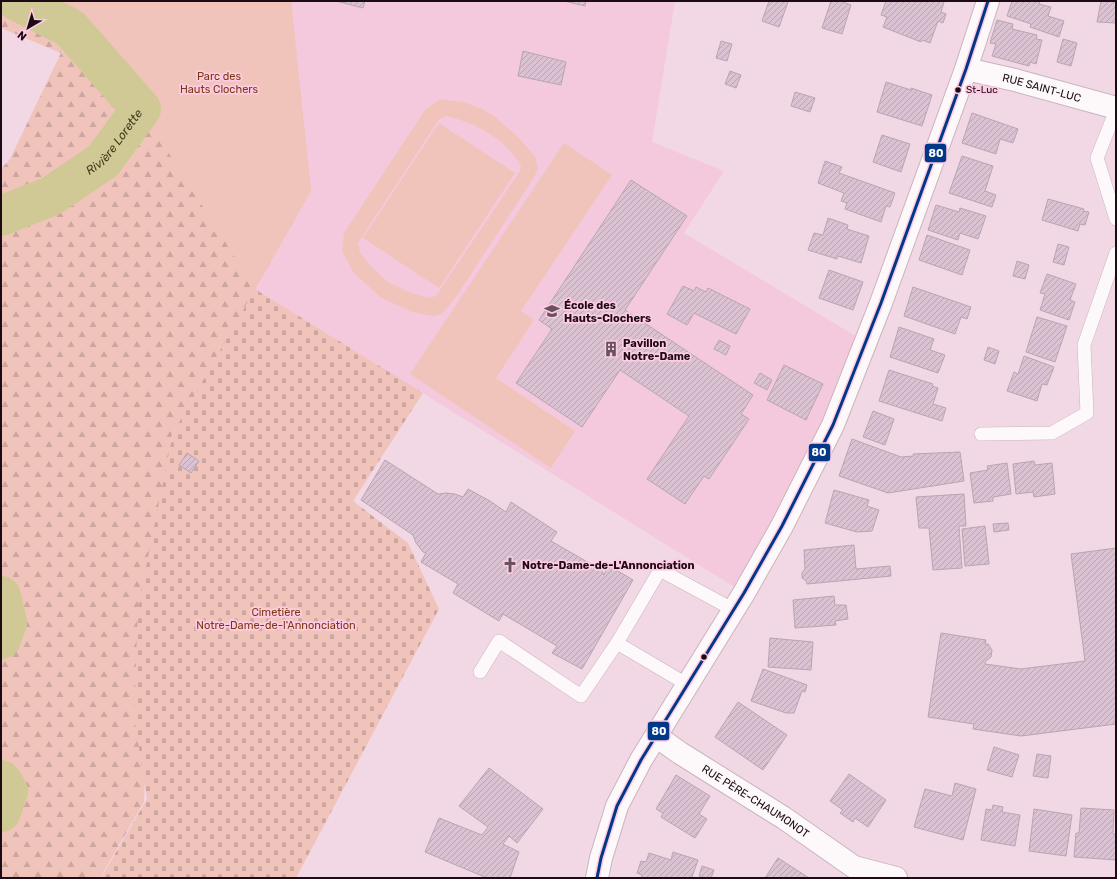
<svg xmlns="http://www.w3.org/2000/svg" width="1117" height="879" font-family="Rubik,sans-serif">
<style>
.built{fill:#f5c9dd}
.forest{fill:url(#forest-firs)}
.cemetery{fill:url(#cemetery-stones)}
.park{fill:#f0c4ba;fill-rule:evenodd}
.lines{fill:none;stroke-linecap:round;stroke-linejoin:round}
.river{stroke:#d0c895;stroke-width:40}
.building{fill:url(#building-hatch);stroke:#b8a6b1}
.lane-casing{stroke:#c9b4be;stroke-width:14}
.street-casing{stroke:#c9b4be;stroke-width:24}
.secondary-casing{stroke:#c9b4be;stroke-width:24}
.lane{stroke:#fdf9fb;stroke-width:13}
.street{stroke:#fdf9fb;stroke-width:22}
.secondary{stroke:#fdf9fb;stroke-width:22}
.bus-1-casing{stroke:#fecbe3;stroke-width:6}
.bus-1{stroke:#013888;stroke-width:3}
.bus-dot{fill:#1c0b14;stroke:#fecbe3;stroke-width:1.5}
.labels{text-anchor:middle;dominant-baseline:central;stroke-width:3.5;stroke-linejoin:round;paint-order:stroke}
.bus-label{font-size:10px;fill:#1c0b14;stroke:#fecbe3;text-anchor:start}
.park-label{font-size:11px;fill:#7a390e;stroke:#fecbe3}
.street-label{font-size:11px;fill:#1c0b14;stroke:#fecbe3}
.poi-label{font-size:11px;font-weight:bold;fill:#1c0b14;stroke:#fecbe3;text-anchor:start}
.water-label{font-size:12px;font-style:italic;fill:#3c3c19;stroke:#fecbe3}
.line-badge{stroke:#fecbe3;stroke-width:1.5}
.badge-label{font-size:11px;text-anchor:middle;font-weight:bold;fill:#fff}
</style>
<defs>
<pattern id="forest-firs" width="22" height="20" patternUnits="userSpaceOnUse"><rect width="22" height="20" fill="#f0c4ba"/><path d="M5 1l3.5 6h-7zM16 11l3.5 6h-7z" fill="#cda79f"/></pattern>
<pattern id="cemetery-stones" width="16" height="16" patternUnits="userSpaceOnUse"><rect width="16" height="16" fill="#f0c4ba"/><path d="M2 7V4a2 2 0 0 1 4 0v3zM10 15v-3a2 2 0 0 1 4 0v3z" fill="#cda79f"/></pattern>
<pattern id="building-hatch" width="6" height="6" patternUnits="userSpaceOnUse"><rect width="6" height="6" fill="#dac2d3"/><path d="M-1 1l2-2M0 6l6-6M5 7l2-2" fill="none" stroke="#baa5b4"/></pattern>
</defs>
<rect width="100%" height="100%" fill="#f2d7e4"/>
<path class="built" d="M17,1h658l-23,141 72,29 -40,62 185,111 -125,249 -489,-304 -114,-180z"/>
<path class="forest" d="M1,1h290l20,190 -139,244 -19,125 -9,242 -44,76h-99v-709l9,-10 51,-106 -60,-25z"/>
<path class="cemetery" d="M255,289l168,104 -70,108 55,42 31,66 -143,269h-195l46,-79 -13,-82 4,-110 35,-174z"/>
<g class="park">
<path d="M17,1h274l20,190 -56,98 -114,-180 -71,-81z"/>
<path d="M440,99l23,3 17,6 14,8 24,21 17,19 3,13 -5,10 -77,118 -14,17 -9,2 -21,-4 -32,-15 -27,-25 -11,-22 2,-17 81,-123zM446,116c30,7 59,22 75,50l-1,5 -84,125 -7,2 -20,-6 -21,-10 -19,-18 -9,-12 -2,-9 81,-124z"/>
<path d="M439,123l76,50 -76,115 -76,-50z"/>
<path d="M564,143l48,32 -91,136 13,9 -38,58 79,53 -24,37 -141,-94z"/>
</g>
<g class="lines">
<g class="river">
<path id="s1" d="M1,216l50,-20 52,-35 38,-52 -71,-81 -53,-27"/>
<path d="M1,596l6,27 -6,16"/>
<path d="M1,780l7,11 -7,21"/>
</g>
</g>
<g class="building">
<path d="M336,1h29l-2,7z"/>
<path d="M564,1h22l-1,5z"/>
<path d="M769,1h15l4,1 -9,25 -17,-6z"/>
<path d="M831,1h9l11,4 -9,29 -20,-6z"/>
<path d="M886,1h55l3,1 -3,10 5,2 -3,9 -5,-2 -8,22 -8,-3 -1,2 -38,-15 4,-10 -6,-2z"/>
<path d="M1012,1h28l-1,3 12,3 -3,9 16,5 -5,16 -29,-10 1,-3 -24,-8z"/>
<path d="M1101,1h15v22l-19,-1z"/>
<path d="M997,20l16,4 -1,5 25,6 -1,4 6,1 -6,24 -6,-2 -1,4 -37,-10 4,-12 -6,-1z"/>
<path d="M1063,39l14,4 -6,23 -14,-4z"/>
<path d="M721,41l11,3 -5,17 -11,-3z"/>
<path d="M523,51l43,11 -5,23 -43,-9z"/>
<path d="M730,71l11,4 -5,13 -11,-4z"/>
<path d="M886,82l25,8v-2l21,7 -10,31 -45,-14z"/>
<path d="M795,92l20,6 -5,14 -19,-6z"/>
<path d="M972,113l46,16 -5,14 -13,-4 -4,15 -34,-11z"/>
<path d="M882,135l28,9 -9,28 -28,-10z"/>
<path d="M962,156l31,10 -8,25 11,4 -4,12 -43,-14z"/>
<path d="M825,161l17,6 -3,6 56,20 -5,14 -4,-1 -5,16 -36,-13 2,-6 -6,-2 3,-8 -26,-10z"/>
<path d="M631,180l56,36 -62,94 128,85 -12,19 8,5 -40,60 -5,-3 -19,28 -38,-25 42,-63 -69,-46 -38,57 -66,-44 36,-54 -13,-9z"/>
<path d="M1048,199l36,10 -1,2 6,1 -4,13 -5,-1 -2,7 -36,-11z"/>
<path d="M936,205l23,7 1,-4 26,8 -8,23 -18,-6 -2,7 -30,-10z"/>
<path d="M828,218l20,7 -1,4 22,7 -8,27 -23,-7 -1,3 -29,-9 6,-17 9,2z"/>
<path d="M927,235l43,15 -8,25 -43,-15z"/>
<path d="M1058,244l11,3 -5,18 -11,-3z"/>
<path d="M1017,261l12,4 -4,14 -12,-3z"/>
<path d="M829,270l34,12 -10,28 -34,-12z"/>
<path d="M1047,274l29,10 -6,16 5,2 -6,18 -29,-10 5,-16 -5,-1z"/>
<path d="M683,286l11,5 2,-4 10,5 2,-4 42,21 -14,25 -42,-21 -7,12 -20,-11z"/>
<path d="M913,287l58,20 -4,12 -6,-2 -6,17 -51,-18z"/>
<path d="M1037,317l30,9 -12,36 -29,-10z"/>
<path d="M899,327l35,12 -4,11 15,5 -7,18 -48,-16z"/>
<path d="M719,340l11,6 -4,9 -12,-6z"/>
<path d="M988,347l11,4 -4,13 -11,-4z"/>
<path d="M1024,356l30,11 -7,18 -5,-1 -5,17 -30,-10 7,-19 4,2z"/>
<path d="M784,365l39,19 -17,36 -39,-20z"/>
<path d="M889,370l44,14 -1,2 6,2 -5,16 13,4 -4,13 -63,-20z"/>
<path d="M760,373l12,7 -5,10 -13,-7z"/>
<path d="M873,411l21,8 -9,26 -22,-8z"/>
<path d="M852,439l49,18 13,-1 -1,-2 47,-2 4,29 -76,12 -49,-17z"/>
<path d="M187,453l12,8 -8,12 -12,-8z"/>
<path d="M385,460l53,34 8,-1 9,1 8,3 5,-8 22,12 16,11 5,-10 46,30 -6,9 40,23 6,1 4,4 3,6 4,-10 25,15 -51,89 -30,-16 5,-7 -54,-32 -4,7 -46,-28 5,-9 -37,-22 5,-9 -3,-1 -7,-9 -3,-8 -52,-35z"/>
<path d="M1034,461l1,4 17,-2 3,31 -21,3 -1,-5 -17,2 -3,-30z"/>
<path d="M1007,463l4,31 -18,3v4l-19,2 -4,-30 18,-3 -1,-4z"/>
<path d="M834,490l35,10 -2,6 12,4 -7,21 -15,1 -32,-9z"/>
<path d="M964,494l2,32h-7l3,42 -29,2 -4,-42h-10l-3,-31z"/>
<path d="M1008,523l1,7 -15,2 -1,-8z"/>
<path d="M985,526l4,38 -24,2 -3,-37z"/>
<path d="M854,545l2,24 34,-3 1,10 -84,8 -1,-3 -4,-3v-5l3,-4 -1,-19z"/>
<path d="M1116,548v176l-95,12 -48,-7 1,-5 -46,-7 13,-84 45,7 -1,4h3l4,6 -1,7 -6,5v2l36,5 64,-8 -14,-107z"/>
<path d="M834,596l1,9h11l2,14 -13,2 1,4 -41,3 -2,-28z"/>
<path d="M770,638l43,4 -2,28 -43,-3z"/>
<path d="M763,669l44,16 -2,7 -3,-1 -8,22h-8l-35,-12z"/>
<path d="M738,702l49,33 -24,35 -48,-33z"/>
<path d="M994,747l25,8 -7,22 -25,-7z"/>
<path d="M1037,754l14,2 -3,22 -15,-2z"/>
<path d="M489,768l54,41 -26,34 -8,-7 -6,8 16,8 -9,26h-23l-62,-26 14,-34 43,17 6,-8 -29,-21z"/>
<path d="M849,774l37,26 -18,27 -13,-9 -2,4 -13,-9 3,-3 -13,-9z"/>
<path d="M676,775l34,21 -11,18 8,5 -12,19 -34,-21 2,-4 -7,-4z"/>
<path d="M955,783l21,6 -13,51 -49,-13 11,-38 27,7z"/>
<path d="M993,805l10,2 -1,5 18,3 -5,31 -34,-6 5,-31 6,1z"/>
<path d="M1081,808l33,2 -1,24h3v26l-42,-3 2,-24h3z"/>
<path d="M1034,809l38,6 -6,41 -37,-5z"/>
<path d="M673,852l25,8 -6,17 3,1h-54l1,-3 -5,-2 4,-12 5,1 3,-9 22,7z"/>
<path d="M778,858l31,20h-44z"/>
<path d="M702,866l12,4 -3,8h-5l-7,-2z"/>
</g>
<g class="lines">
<g class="lane-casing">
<g id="lane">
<path d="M1116,110l-19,48 19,61"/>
<path d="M981,434l71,-1 35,-20 -3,-68 32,-92"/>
<path d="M617,643l71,42"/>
<path d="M480,672l19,-31 82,55 36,-53 43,-73 74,40"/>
</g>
</g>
<g class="street-casing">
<g id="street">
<path id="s2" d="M966,69l49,11 101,28"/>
<path id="s3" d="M656,736l24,17 104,65 70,49 42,11"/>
</g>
</g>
<g class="secondary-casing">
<path id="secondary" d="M597,878l4,-20 16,-52 24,-46 103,-167 38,-67 51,-101 48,-122 85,-234 22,-68"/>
</g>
<use href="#lane" class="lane"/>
<use href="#street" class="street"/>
<use href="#secondary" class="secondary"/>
<g class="bus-1-casing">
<path id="bus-1" d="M597,878l4,-20 16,-52 24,-46 103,-167 38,-67 51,-101 48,-122 85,-234 22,-68"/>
</g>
<use href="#bus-1" class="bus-1"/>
</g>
<defs>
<g id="school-bare" transform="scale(1.2)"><path d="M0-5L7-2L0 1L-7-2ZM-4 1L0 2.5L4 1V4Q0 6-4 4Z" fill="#67525d" stroke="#fecbe3" stroke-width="2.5" paint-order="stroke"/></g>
<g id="building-bare" transform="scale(1.2)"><path d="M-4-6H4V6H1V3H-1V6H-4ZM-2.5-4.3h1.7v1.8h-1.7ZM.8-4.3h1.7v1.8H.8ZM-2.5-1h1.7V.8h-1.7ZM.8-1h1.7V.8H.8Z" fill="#67525d" stroke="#fecbe3" stroke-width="2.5" paint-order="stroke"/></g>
<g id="church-bare" transform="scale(1.2)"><path d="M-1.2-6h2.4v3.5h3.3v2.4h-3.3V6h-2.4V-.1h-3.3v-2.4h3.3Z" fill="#67525d" stroke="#fecbe3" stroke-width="2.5" paint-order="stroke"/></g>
</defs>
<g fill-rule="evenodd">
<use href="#school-bare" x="552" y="311"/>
<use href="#building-bare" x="611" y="349"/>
<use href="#church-bare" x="510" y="565"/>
</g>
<g class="bus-dot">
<circle cx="958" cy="90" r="3.5"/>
<circle cx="704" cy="657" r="3.5"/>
</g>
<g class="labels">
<g class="bus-label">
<text x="966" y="90">St-Luc</text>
</g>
<g class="park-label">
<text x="219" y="76">Parc des<tspan x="219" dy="13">Hauts Clochers</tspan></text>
<text x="276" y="612">Cimetière<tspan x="276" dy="13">Notre-Dame-de-l'Annonciation</tspan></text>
</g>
<g class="street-label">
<text stroke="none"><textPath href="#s2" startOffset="78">RUE SAINT-LUC</textPath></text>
<text stroke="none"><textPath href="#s3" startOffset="119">RUE PÈRE-CHAUMONOT</textPath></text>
</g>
<g class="poi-label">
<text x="564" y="305">École des<tspan x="564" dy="13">Hauts-Clochers</tspan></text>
<text x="623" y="343">Pavillon<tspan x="623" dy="13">Notre-Dame</tspan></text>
<text x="522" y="565">Notre-Dame-de-L'Annonciation</text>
</g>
<g class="water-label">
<text stroke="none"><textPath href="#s1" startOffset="138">Rivière Lorette</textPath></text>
</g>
</g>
<g class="line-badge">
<rect x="924" y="143" width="23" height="20" rx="4" fill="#013888"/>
<rect x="808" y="443" width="23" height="19" rx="4" fill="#013888"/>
<rect x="647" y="721" width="23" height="20" rx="4" fill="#013888"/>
</g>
<g class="badge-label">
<text x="936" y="157">80</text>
<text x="819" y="456">80</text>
<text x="659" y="735">80</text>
</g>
<rect width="1117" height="879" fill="none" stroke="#1c0b14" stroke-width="4"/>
<g transform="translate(28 28) rotate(218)" stroke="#fecbe3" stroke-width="3" paint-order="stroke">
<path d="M0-3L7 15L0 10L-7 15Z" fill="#1c0b14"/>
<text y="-6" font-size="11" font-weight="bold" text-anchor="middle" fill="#1c0b14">N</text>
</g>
</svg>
